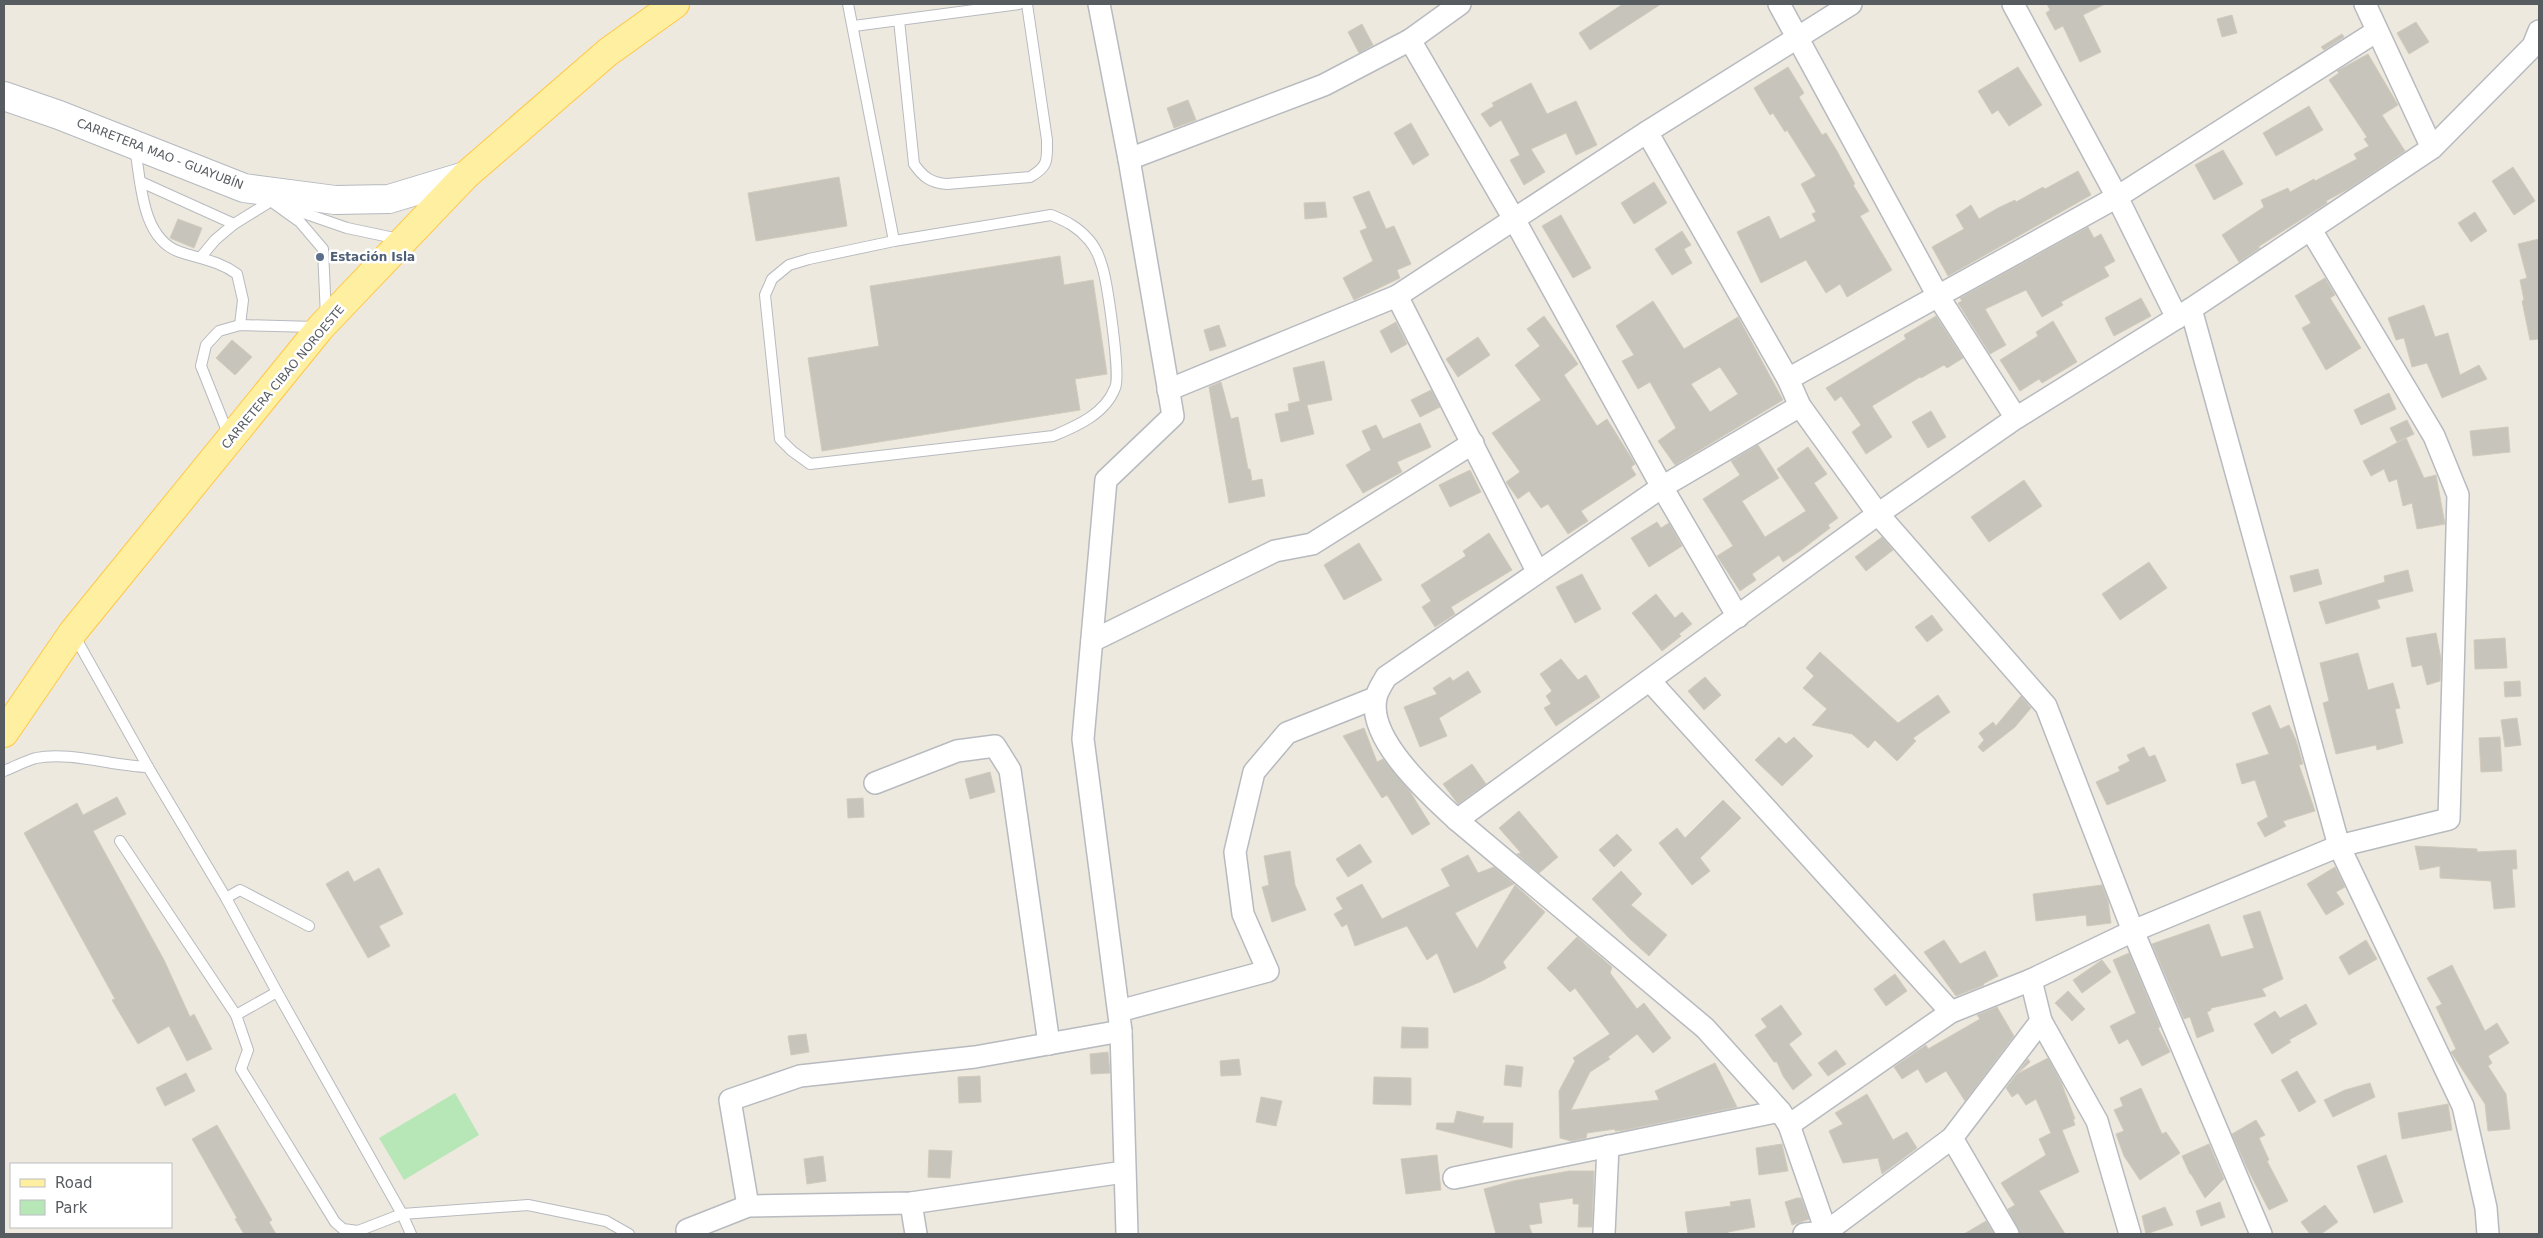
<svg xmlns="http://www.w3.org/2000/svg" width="2543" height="1238" font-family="'DejaVu Sans',sans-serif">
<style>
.green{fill:#b8e7b7}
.building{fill:#c7c4bb;stroke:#d2cbbc;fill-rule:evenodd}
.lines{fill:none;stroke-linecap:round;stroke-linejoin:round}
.service-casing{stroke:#b7babf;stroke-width:12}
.minor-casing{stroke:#b7babf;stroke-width:24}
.secondary-casing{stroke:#b4b9bf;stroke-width:30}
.primary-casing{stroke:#ffc845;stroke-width:30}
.service{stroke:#fff;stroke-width:10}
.minor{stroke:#fff;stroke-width:21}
.secondary{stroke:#fff;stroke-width:28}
.primary{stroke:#ffefa1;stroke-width:28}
.service-dot{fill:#5c6f8a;stroke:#fff;stroke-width:2}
.labels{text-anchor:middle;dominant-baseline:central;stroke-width:5;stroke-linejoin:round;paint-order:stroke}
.street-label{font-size:12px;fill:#575c61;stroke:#fff}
.service-label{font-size:12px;font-weight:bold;fill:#4e5e75;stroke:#fff;text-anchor:start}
</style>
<rect width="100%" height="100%" fill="#ede9de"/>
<path class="green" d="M455,1093l24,42 -75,45 -25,-42z"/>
<g class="building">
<path d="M1623,4h38l-71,46 -11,-17z"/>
<path d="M2047,4h58l-22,11 18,37 -21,10 -17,-36 -8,4 -9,-17 4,-3z"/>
<path d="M2232,15l5,18 -15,4 -5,-18z"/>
<path d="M2416,22l13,20 -20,12 -12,-21z"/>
<path d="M1362,24l11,21 -14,8 -11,-21z"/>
<path d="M2342,34l2,3 -20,13 -3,-3z"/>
<path d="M2368,54l30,51 -16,10 23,36 -55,37 -24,13 1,2 -69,44 2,1 -21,14 -17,-27 42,-28 -3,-7 27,-12 2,4 24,-13 1,2 42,-22 -3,-5 15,-8 -5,-7 3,-2 -38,-57 10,-7 -2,-2z"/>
<path d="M1788,67l16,26 -5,4 23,38 4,-2 11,18 18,33 -2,1 16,26 -9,5 32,54 -45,27 -7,-13 -14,9 -20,-33 -45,23 -24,-51 32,-16 11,23 36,-18 -4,-7 4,-2 -15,-28 15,-8 -29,-46 -2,2 -12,-19 -3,2 -16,-27z"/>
<path d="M2018,67l24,38 -33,21 -11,-16 -6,4 -14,-23z"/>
<path d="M1531,83l16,31 29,-13 21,44 -21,10 -10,-22 -35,16 14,23 -21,13 -14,-25 10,-5 -19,-35 -11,7 -9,-13 13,-8 -2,-3z"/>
<path d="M1188,100l8,20 -22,8 -7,-20z"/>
<path d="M2309,106l14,24 -47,26 -13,-23z"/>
<path d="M1411,123l18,32 -16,10 -19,-32z"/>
<path d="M2223,150l20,34 -29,16 -19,-35z"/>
<path d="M2513,167l22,34 -21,14 -22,-34z"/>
<path d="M2078,171l13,24 -143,81 -16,-29 32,-18 -8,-14 15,-10 8,14 19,-11 17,-8 1,2 27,-15 2,2z"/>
<path d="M839,177l8,49 -91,15 -8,-48z"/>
<path d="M1654,182l13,21 -33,21 -13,-21z"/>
<path d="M1369,191l17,38 8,-3 17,38 -14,6 3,8 -46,22 -11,-22 30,-17 -13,-30 7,-3 -14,-31z"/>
<path d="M1325,202l2,15 -22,2 -1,-16z"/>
<path d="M2475,212l12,19 -16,11 -13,-19z"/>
<path d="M1561,215l30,53 -18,10 -31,-52z"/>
<path d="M178,219l24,9 -8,20 -24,-10z"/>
<path d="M2088,227l6,11 7,-4 14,27 -11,6 5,9 -48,26 2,3 -21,12 -16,-27 -41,19 21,36 -16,9 -32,-51 4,-2 -2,-3z"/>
<path d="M1682,231l9,14 -7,4 8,14 -20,12 -17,-26z"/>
<path d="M2539,239v100l-9,1 -8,-39 2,-1 -4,-20 7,-2 -9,-34z"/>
<path d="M1060,256l4,29 29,-5 14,94 -32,5 5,31 -258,41 -14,-93 71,-12 -9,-60z"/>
<path d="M2325,278l10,17 -5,3 31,50 -35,22 -24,-42 9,-5 -16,-27z"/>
<path d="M2141,298l10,18 -37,20 -9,-18z"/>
<path d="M1653,301l31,48 54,-32 45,83 -108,65 -17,-24 18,-13 -26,-46 -12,7 -16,-28 12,-6 -18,-29zM1720,367l18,27 -28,18 -19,-28z"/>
<path d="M2424,305l11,32 13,-4 12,42 19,-10 8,14 -45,19 -15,-35 -15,4 -8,-29 -8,2 -8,-22z"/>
<path d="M1544,316l34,48 -14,11 33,51 10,-7 28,45 -4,3 5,8 -55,36 7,10 -20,13 -20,-30 -7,4 -12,-17 -11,8 -12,-17 14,-10 -28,-39 49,-33 -26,-35 25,-19 -13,-17z"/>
<path d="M1936,316l27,42 -16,10 -3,-3 -23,13 -1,-1 -48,29 20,31 -26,17 -14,-22 9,-7 -20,-29 -6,5 -9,-13 80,-49 -2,-4z"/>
<path d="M2053,321l24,41 -35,21 -3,-4 -19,12 -20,-31 38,-24 -2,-4z"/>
<path d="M1396,322l11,22 -16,9 -11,-22z"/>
<path d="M1219,325l7,21 -16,5 -6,-21z"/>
<path d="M1478,337l12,18 -32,22 -12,-18z"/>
<path d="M232,340l20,17 -17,18 -19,-17z"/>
<path d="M1324,361l8,39 -25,5 7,29 -33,8 -6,-28 14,-3 -1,-7 12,-3 -7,-33z"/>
<path d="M1221,382l10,37 7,-2 10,52h2l2,12 10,-2 3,17 -36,7 -20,-116z"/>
<path d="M1431,390l9,17 -20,10 -9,-17z"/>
<path d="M2389,393l7,16 -35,16 -7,-15z"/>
<path d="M1931,411l15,26 -18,11 -16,-26z"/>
<path d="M2407,420l7,14 -17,8 -7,-14z"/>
<path d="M1420,423l11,24 -34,15 5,10 -39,21 -17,-28 25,-15 -9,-19 14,-6 7,14z"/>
<path d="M2508,427l2,25 -37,4 -3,-25z"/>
<path d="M2406,438l18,40 12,-3 9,49 -28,5 -5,-26 -9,3 -6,-27 -8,3 -5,-13 -13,7 -8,-15z"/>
<path d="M1758,445l21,33 -37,23 23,36 41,-26 -29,-42 31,-22 19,27 -13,9 24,35 -10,7 2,3 -30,23 -17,11 -4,-7 -27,19 4,6 -16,11 -23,-35 16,-10 -30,-47 37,-24 -9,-14z"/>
<path d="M1470,470l11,22 -31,15 -11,-22z"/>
<path d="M2024,480l18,26 -53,36 -18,-25z"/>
<path d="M1657,522l4,6 8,-5 13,23 -33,21 -18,-29z"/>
<path d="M1489,533l23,37 -61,37 4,7 -20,13 -13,-20 9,-6 -10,-16 45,-29 -3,-5z"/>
<path d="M1882,537l11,13 -27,21 -11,-14z"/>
<path d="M1359,543l23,37 -38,20 -20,-35z"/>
<path d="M2149,562l18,26 -47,32 -18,-26z"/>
<path d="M2318,569l4,15 -28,8 -4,-16z"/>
<path d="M2408,570l5,21 -36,9 3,8 -54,16 -7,-22 66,-20 -1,-6z"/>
<path d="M1582,574l19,35 -26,14 -19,-36z"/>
<path d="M1656,594l19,24 7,-6 10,12 -13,10 2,2 -19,15 -30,-38z"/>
<path d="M1932,615l11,15 -16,12 -12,-15z"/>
<path d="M2436,633l5,26 -1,22 -13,4 -5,-20 -10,2 -6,-29z"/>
<path d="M2505,638l2,30 -32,1 -1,-29z"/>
<path d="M1820,652l78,71 40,-28 12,17 -37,26 3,3 -19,20 -22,-21 -7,8 -16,-14 -40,-9 15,-16 -24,-21 11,-12 -8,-8z"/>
<path d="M2358,653l10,37 25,-7 7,25 -5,1 8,34 -26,7 -1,-5 -40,9 -13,-51 6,-2 -9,-38z"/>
<path d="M1561,659l17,21 8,-5 14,22 -44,29 -12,-18 7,-4 -5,-8 6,-5 -12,-17z"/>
<path d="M1468,671l13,21 -42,26 8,18 -27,11 -16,-40 33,-13 -4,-6 17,-11 3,4z"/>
<path d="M1705,677l16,18 -17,15 -16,-19z"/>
<path d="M2520,681l1,15 -16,1 -1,-15z"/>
<path d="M2021,696l10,12 -16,19 -32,25 -5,-5 6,-7 -5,-7 14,-11 3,4z"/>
<path d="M2270,705l10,24 9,-4 7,15 7,24 -4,1 16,46 -32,10 3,5 -21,11 -8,-14 11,-6 -13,-37 -13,4 -6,-20 33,-10 -17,-41z"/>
<path d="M2517,718l4,27 -16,2 -4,-27z"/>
<path d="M1364,728l13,34 6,-3 26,31 21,34 -18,11 -25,-40 -5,3 -39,-62z"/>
<path d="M1779,737l7,7 8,-7 19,19 -31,30 -27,-26z"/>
<path d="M2500,737l2,34 -21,1 -2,-34z"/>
<path d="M2144,747l5,10 6,-2 11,26 -59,24 -11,-23 24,-11 -2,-4 12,-6 -3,-6z"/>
<path d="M1472,764l14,20 -28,20 -15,-20z"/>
<path d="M990,772l5,20 -25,7 -5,-20z"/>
<path d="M117,797l9,17 -33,17 71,129 26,57 4,-3 18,35 -25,12 -18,-35 -31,18 -26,-44 3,-1 -91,-166 53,-30 6,12z"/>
<path d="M863,798l1,19 -16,1 -1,-19z"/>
<path d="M1723,800l18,18 -41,40 10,13 -18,14 -33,-42 18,-15 8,10z"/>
<path d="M1519,811l39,46 -19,16 -22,-19 4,-1 -22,-25z"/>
<path d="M1617,834l15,16 -18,17 -15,-17z"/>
<path d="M1360,844l12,18 -24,15 -12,-18z"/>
<path d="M2415,846l62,3v3l39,-2 1,19h-5l3,38 -21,2 -3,-28 -51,-3v-12l-20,4z"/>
<path d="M1290,851l5,34 11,25 -34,12 -10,-35 7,-2 -5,-29z"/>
<path d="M1468,855l10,18 16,-6 20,17 -59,29 22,36 38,-64 30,27 -42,50 3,6 -24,13 -28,12 -17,-40 -10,7 -20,-34 -52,20 -8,-22 -5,3 -8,-13 9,-5 -7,-11 26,-14 20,35 68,-33 -9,-17z"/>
<path d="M2335,867l10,20 -9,5 8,12 -18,11 -19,-31z"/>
<path d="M379,868l24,46 -24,12 11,20 -22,12 -42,-74 22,-13 6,11z"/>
<path d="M1621,871l21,23 -11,11 36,30 -18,21 -19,-17 -38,-40z"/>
<path d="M2102,885l6,16 3,22 -24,3 -1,-11 -50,6 -3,-27z"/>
<path d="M2260,911l23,68 -21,10 4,7 -55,12v2l-4,2 7,19 -17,7 -7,-21 -6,2 -32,-75 57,-20 12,33 33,-9 -11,-32z"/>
<path d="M1577,937l35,30 -2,6 27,36 7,-6 27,35 -18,15 -16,-19 -29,23 2,2 -20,13 -19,38 88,-10 -4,-9 60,-28 22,44 -112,23 -10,1v-2l-28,4 -1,5 -15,3 -11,-3 -1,-47 16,-30 -2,-3 37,-24 -35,-46 -5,4 -23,-24z"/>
<path d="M1944,940l16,24 25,-13 13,25 -15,8 1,1 -28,11 -32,-44z"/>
<path d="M2366,940l11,19 -28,16 -10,-18z"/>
<path d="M2129,953l31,74 -2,1 12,24 -28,14 -14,-27 -9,5 -9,-18 26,-13 -23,-53z"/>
<path d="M2102,960l9,12 -29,21 -9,-13z"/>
<path d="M2452,965l33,66 12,-8 12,20 -21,13 4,7 -4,3 18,28 4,35 -22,2 -3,-27 -34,-52 5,-3 -20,-42 6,-3 -15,-26z"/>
<path d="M1895,974l12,17 -21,15 -12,-17z"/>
<path d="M2068,991l17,18 -13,12 -17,-18z"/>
<path d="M2306,1004l11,20 -28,16 2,2 -19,12 -18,-30 21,-13 5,7z"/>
<path d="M1781,1005l21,29 -13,10 23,31 -19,15 -10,-14 -6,-14h-3l-19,-27 12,-8 -6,-8z"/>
<path d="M1997,1007l17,29 -49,65 -19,-30 -20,12 -8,-14 -16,10 -8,-12 32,-22 2,4 52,-30 -3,-4z"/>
<path d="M1402,1027l26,1v20h-27z"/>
<path d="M806,1034l3,18 -18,3 -3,-19z"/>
<path d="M1836,1050l10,14 -18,12 -10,-13z"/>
<path d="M1108,1052l2,21 -19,1 -1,-20z"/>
<path d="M2048,1058l13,24 14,37h-2l2,6 -13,5 17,42 -40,19 26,43h-45l-12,-25 7,-4 -14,-22 45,-28 -7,-16 12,-6 -15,-34 -10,6 -8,-12 -6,4 -6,-9 22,-29 2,3 -13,12z"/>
<path d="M1239,1059l2,16 -20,1 -1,-15z"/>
<path d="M1506,1065l17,2 -2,20 -17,-2z"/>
<path d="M2297,1071l19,31 -17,10 -18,-32z"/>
<path d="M186,1073l9,18 -30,15 -9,-18z"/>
<path d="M980,1076l1,26 -22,1 -1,-26z"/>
<path d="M1374,1077l37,1v27l-38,-1z"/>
<path d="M2370,1083l5,14 -42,20 -9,-17 21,-10z"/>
<path d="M2141,1088l21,46 4,-2 14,21 -40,27 -16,-24 -8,-22 8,-3 -10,-21 9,-4 -3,-8z"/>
<path d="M1867,1094l26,46 14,-8 10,16 -35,26 -4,-16 -35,5 -14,-32 14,-7 -8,-11z"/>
<path d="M1261,1097l21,4 -6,25 -20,-4z"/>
<path d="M2448,1104l4,26 -50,9 -4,-26z"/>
<path d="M1457,1111l27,6 -2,6h31l-1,25 -76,-19 1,-6h17z"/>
<path d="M2256,1120l9,15 -6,3 10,22 -2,1 21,40 -19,9 -21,-40 -16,-36z"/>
<path d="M217,1125l55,95 -3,2 7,12h-32l-9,-15 2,-1 -45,-79z"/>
<path d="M1782,1144l6,27 -29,4 -3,-27z"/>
<path d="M2209,1144l15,35 -19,19 -14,-24h-1l-8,-18z"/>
<path d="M929,1150l23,1 -2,27 -22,-1z"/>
<path d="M1437,1155l4,35 -35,4 -5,-35z"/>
<path d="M2386,1155l17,47 -29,11 -17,-47z"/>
<path d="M823,1156l3,25 -19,3 -3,-25z"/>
<path d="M1569,1171h25l-2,56h-14l1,-23h-6v-6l-34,5 3,20 -13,2 3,9h-36l-12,-45 29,-8z"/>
<path d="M1797,1198h4l8,21 -17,6 -7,-23z"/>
<path d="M1750,1199l5,28 -27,5v2h-40l-3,-22 46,-6 -1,-4z"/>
<path d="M2220,1202l5,15 -24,9 -5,-15z"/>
<path d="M2325,1205l13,17 -17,12h-11l-9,-12z"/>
<path d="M2165,1207l8,18 -27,9 -4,-18z"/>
<path d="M1986,1221l8,13h-30z"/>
</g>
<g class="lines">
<g class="service-casing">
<g id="service">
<path d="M848,4l46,237"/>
<path d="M899,20l15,144c9,13 17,19 33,20l83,-7c19,-11 17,-17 17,-37l-20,-136"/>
<path d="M854,26l165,-22"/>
<path d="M135,148c6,33 6,91 45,104 21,7 39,9 57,22l6,26 -3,25"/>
<path d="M141,182l93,42"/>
<path d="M1051,215c15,6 27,12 38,25 5,6 10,16 12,23 6,15 20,113 14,125 -10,26 -38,38 -62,48l-243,28 -18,-13 -12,-12 -15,-144 7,-16 17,-14 20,-6 85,-18z"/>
<path d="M201,257l14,-17 19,-16 42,-26"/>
<path d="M326,317l-3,-68 -23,-27 -28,-20 75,26 52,11"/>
<path d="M229,436l-28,-70 5,-21 13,-14 21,-6 75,2"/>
<path d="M74,635l74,132 78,131 51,94 125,222 9,20"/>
<path d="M4,771c10,-4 21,-10 32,-13 33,-7 77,8 112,9"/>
<path d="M120,841l116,174 41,-23"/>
<path d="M226,898l14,-8 69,36"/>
<path d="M236,1015l12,35 -7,19 94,153 8,7 15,2 44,-17 126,-9 78,16 23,13"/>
</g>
</g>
<g class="minor-casing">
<g id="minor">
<path d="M1099,4l30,155 44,257 -67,64 -23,259 38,292 6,203"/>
<path d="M1779,4l159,292 78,122"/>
<path d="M2013,4l104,193 60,121"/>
<path d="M2365,4l67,144"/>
<path d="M1410,40l104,179 148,268 76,130"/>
<path d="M1647,132l141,247 12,27 78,108 168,192 87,225 128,303"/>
<path d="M1129,159l195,-74 86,-45 50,-36"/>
<path d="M1397,296l140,275"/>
<path d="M2191,309l148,537 124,260 23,102 2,26"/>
<path d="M1788,379l329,-182 260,-166"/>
<path d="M1168,390l229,-94 250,-164 204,-128"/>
<path d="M1800,406l-138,81 -276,190c-3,6 -9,14 -10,21 -9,41 54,97 81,122l248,208 75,83 9,14 38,109"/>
<path d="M1092,641l183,-90 37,-7 161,-101"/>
<path d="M1650,681l301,331"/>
<path d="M875,783l82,-32 38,-5 15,24 39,274"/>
<path d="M1457,820l421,-306 138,-96 175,-109 241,-161 101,-102 6,-15"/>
<path d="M1119,1011l149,-40 -25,-57 -8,-62 19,-80 33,-39 88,-35"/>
<path d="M2041,1021l56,100 33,113"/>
<path d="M1789,1125l162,-113 80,-32"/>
<path d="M1952,1138l56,96"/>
<path d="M1454,1178l326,-67"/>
<path d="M911,1203l5,31"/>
<path d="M748,1206l-18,-106 70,-24 175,-19 146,-26"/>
<path d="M688,1234l-1,-4 61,-24 163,-3 213,-31"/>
<path d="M1604,1234l4,-88"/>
<path d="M1804,1234l22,-2 126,-94 89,-117 -10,-41 102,-49 206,-85 110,-27 9,-324 -24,-59 -123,-206"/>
</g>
</g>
<g class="secondary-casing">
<path id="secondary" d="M4,96l55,19 185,73 91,12 54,-1 76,-23"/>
</g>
<g class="primary-casing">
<path id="primary" d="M4,733l69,-101 248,-305 144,-151 143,-124 67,-48"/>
</g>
<use href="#service" class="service"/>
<use href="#minor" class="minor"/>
<use href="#secondary" class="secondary"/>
<use href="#primary" class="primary"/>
</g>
<circle class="service-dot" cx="320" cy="257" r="5"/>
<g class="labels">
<g class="street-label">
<text transform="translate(160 154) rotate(21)">CARRETERA MAO - GUAYUBÍN</text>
<text transform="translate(283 377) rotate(-50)">CARRETERA CIBAO NOROESTE</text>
</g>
<g class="service-label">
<text x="330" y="257">Estación Isla</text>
</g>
</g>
<rect width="2543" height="1238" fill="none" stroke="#575c61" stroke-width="10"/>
<rect x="10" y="1163" width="162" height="65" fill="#ffffff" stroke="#bcbec0"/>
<rect x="20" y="1179" width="25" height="8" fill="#ffefa1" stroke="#bcbec0"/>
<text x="55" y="1188" font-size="15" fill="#575c61">Road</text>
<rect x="20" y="1200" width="25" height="15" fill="#b8e7b7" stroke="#bcbec0"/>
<text x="55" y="1213" font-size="15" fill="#575c61">Park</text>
</svg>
